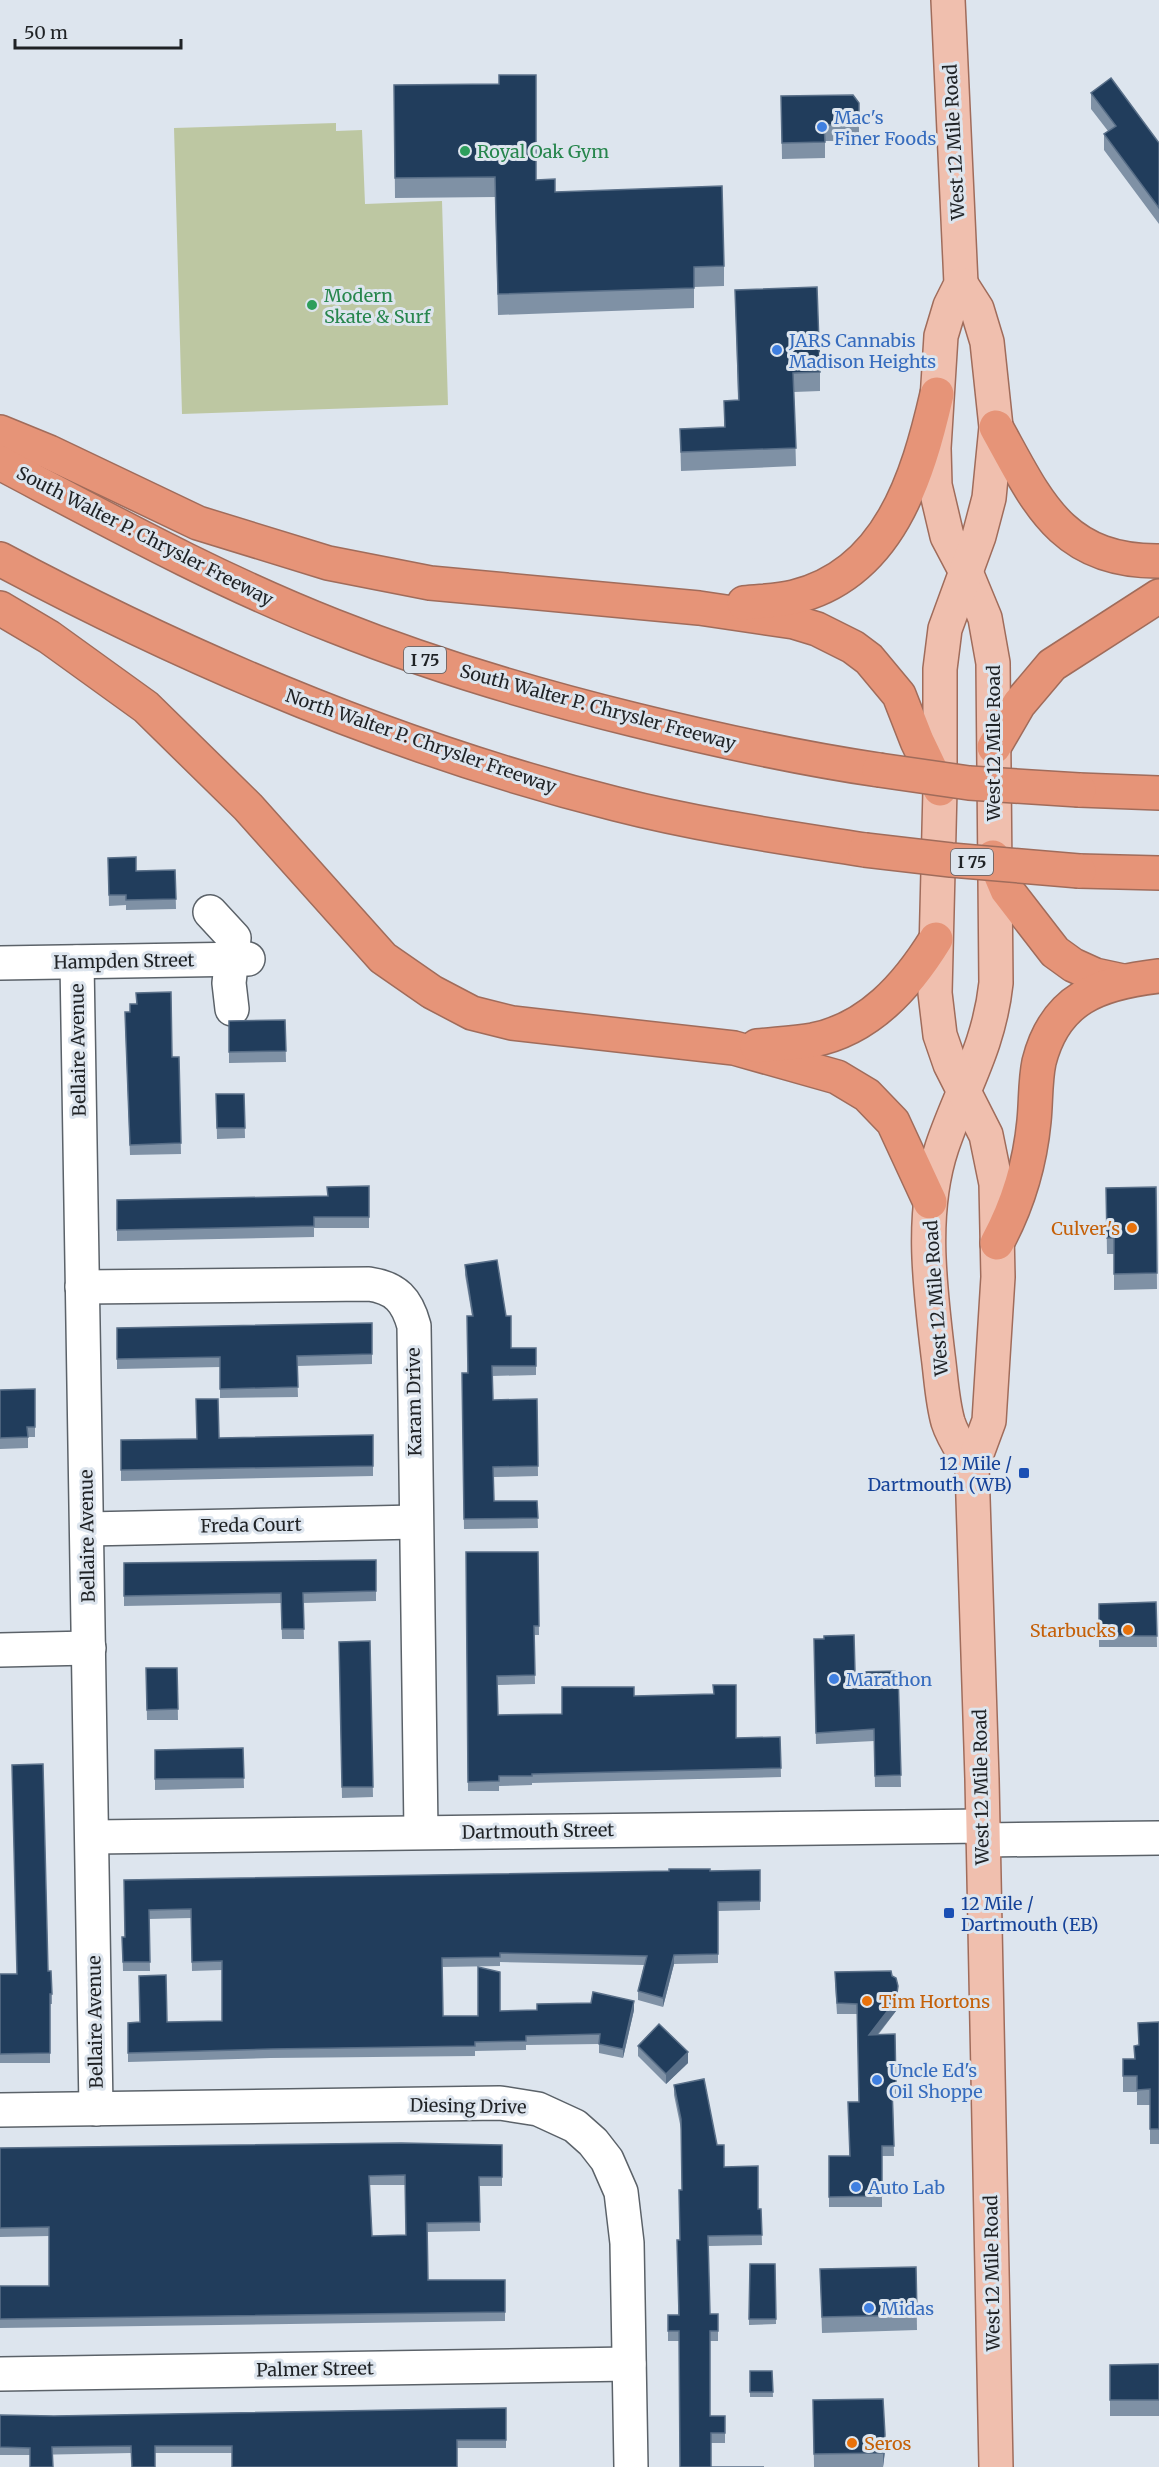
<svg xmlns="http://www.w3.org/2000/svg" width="1159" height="2467" font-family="Merriweather,serif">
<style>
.green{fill:#bdc7a2}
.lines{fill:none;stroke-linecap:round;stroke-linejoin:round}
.minor-casing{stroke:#5b6269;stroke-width:36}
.major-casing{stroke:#a06c5b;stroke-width:36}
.highway-casing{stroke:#a06c5b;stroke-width:36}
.minor{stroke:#fff;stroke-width:33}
.major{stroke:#f0bfae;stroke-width:33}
.highway{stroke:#e69478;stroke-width:33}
.highway-bridge-casing{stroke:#a06c5b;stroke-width:36;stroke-linecap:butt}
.highway-bridge{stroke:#e69478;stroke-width:33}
.wall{fill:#7f91a5;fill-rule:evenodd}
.shaded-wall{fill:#596f88}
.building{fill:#213d5c;stroke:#596f88;stroke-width:1.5;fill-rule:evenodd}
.shop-dot{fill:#3f7fe0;stroke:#dde5ee;stroke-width:2}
.leisure-dot{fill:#2e9e5b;stroke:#dde5ee;stroke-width:2}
.food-dot{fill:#e8710a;stroke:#dde5ee;stroke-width:2}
.transit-dot{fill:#1a4fb4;stroke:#dde5ee;stroke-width:2}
.labels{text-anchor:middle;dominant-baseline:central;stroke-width:6;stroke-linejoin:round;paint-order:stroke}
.shield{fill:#dde5ee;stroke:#585c61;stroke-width:1.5}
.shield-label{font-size:16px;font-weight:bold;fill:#1f2225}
.shop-label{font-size:18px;fill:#366cbe;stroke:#dde5ee;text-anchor:start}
.street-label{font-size:18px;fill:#1f2225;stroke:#dde5ee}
.leisure-label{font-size:18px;fill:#27864d;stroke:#dde5ee;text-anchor:start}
.food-label{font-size:18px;fill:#c56008;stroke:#dde5ee;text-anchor:end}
.transit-label{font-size:18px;fill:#164399;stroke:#dde5ee;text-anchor:end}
</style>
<rect width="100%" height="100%" fill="#dde5ee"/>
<path class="green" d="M336,123v8l26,-1 3,74 77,-3 6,204 -266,9 -8,-286z"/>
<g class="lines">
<g class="minor-casing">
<g id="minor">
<path d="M210,912l24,26 -5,45 3,26"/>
<path d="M77,962l19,1147"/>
<path d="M0,963l248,-4"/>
<path d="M82,1287l287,-3c27,4 38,16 45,42l7,506"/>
<path d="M87,1529l329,-7"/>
<path d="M0,1650l89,-2"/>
<path d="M93,1837l890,-11"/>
<path d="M983,1840l176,-2"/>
<path d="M0,2110l500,-7 38,6 37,17 18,16 14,18 14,32 6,51 4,224"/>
<path d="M0,2374l629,-10"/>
</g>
</g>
<g class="major-casing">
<g id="major">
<path d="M948,0l13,284 -11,22 -9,30 -7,112 1,37 12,51 19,36 19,46 8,45 3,320c-7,65 -34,105 -54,164 -22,66 -12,140 -4,208 3,22 4,46 10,67 5,16 16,31 24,45"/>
<path d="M961,284l16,25 10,33 9,85 -7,71 -10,38 -34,93 -5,40v120l-5,204 5,42 10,29 36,71 10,49 2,93 -9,144 -17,46 10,312 14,688"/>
</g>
</g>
<g class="highway-casing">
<g id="highway">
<path d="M996,427c41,74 65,135 163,134"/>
<path d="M0,432l49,20 149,71 130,40 102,20 269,25 95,14 23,7 36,18 16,12 30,36 18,46 23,48"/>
<path d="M0,463c110,58 219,118 334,163 98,39 199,69 301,94 81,20 162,38 244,50"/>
<path d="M0,559c195,104 401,191 616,245 82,21 166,33 249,46"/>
<path d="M744,603c17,-2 34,-2 50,-6 95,-23 124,-120 143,-203"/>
<path d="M0,608l49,29 97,70 102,100 135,151 49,34 40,21 40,10 222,25 103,29 30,18 26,27 37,80"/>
<path d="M994,747l25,-43 33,-39 107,-69"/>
<path d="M1079,790l80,3"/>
<path d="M993,857l14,33 48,62 18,13 22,10 28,6"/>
<path d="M1079,871l80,2"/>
<path d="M757,1046c18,-2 37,-3 56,-6 56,-11 94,-54 123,-101"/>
<path d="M997,1243c20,-37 33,-80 37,-122 2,-19 1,-40 5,-59 16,-64 60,-79 120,-86"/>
</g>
</g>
<use href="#minor" class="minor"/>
<use href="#major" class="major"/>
<use href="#highway" class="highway"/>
<g class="highway-bridge-casing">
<g id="highway-bridge">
<path d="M879,770l90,13 110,7"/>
<path d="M865,850l86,10 128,11"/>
</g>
</g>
<use href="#highway-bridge" class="highway-bridge"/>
</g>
<g class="wall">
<path d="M394,85l142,95 19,12 169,74v20l-30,1v21l-196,7 -3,-118 -100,1z"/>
<path d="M1091,93l68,50v81l-55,-74v-16l4,-3 -17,-22z"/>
<path d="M781,96l78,7v38h-34v17l-43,1z"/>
<path d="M735,290l85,82v19l-26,1 2,74 -115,5 -1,-42 44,-2v-26l14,-1z"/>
<path d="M108,858l28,13 39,-1 1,39 -50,1v-5l-17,1z"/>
<path d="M136,993l36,64h7l2,97 -51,1 -5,-133 5,-10v-8h6z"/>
<path d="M285,1020l1,42 -57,1v-42z"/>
<path d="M216,1094h28l1,44 -28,1z"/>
<path d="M369,1186v42h-55v9l-197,4v-41l211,-4z"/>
<path d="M1156,1187l1,102 -43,1v-36h-7l-1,-66z"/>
<path d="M465,1265l46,83h25v27l-44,1 1,24 44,-1 1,77 -44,1v24h43l1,27 -74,1 -2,-156h5l5,-57 -7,-41z"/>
<path d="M372,1323v41l-75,2 1,31 -78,1v-31l-103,2v-41z"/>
<path d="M35,1389v48h-7v11l-28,1v-59z"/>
<path d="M373,1435v41l-252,5v-41z"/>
<path d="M466,1552h72l1,83h-5l1,49 -37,1v30l64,-1 72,-18 102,42 44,-1 1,40 -249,6v2l-33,1v5h-31z"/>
<path d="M376,1560v41l-73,2 1,36h-22l-1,-36 -157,3v-43z"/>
<path d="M1156,1602l1,45h-58v-43z"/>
<path d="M814,1639l41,33 43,-1 3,116h-26l-1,-46 -58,3z"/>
<path d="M370,1641l3,156 -31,1 -3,-156z"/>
<path d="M146,1668h31l1,52h-31z"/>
<path d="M243,1748l1,40 -89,2v-40z"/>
<path d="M760,1870v40l-42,1v52l-44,1 -11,43 -25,-7v-9l6,-26 -144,-3v4l-58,1 1,49h35l22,-5 134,-1 -11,48 -24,-5v-9l-73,1v5l-51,1v5l-204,2 -143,4v-39l94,-2v-51l-30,1 -1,-53 -42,1 1,52h-27l-1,-34h3l-1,-57z"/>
<path d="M48,1971l4,23v10h-2v59h-50v-89h16z"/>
<path d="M892,1976l6,21 -2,14 -18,24 17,-1 1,65h-3l1,57h-12v51h-53v-51h20l10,-54 -2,-88h-20l-2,-31z"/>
<path d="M1159,2022v122h-9v-39h-13v-13h-14v-33h11l5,-14z"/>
<path d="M638,2046l50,17 -22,21 -28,-28z"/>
<path d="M674,2085l43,60 7,22 34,42h3l1,36 -54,1 2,68h8v27h-8v75h15v27h-14l-31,24 -1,-126h-11v-16l10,-10 2,-75 2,-50 -1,-61 -7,-34z"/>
<path d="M502,2145v41h-23l1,45 -53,1 1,48h77v41l-505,7v-42h49v-50l-49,1v-89zM369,2185h36l1,50 -34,1z"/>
<path d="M775,2264l1,60 -27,1v-6z"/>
<path d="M916,2267l1,63 -95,3 -2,-64z"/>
<path d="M1159,2364v52h-49v-51z"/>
<path d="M750,2371h22l1,26h-23z"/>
<path d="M813,2400l72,51 -2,16h-69z"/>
<path d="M506,2408v40h-49l-225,5h-101l-101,2h-30v-40l54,1z"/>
</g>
<g class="shaded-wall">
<path d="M674,1955v9l-11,43v-9z"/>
<path d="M898,1986l-2,25 -27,34v-10z"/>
<path d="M634,2001v9l-11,48v-9z"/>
<path d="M688,2052v11l-22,21v-10z"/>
<path d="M885,2435v16l-2,16v-14z"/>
</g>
<g class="building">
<path d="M499,75h37v105l19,-1v13l167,-6 2,80 -30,1v21l-196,6 -3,-117 -100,1 -1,-93 105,-1z"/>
<path d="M1111,78l48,65v65l-55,-74 12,-8 -25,-33z"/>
<path d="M853,95l6,8v22h-35l1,17 -43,1 -1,-47z"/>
<path d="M817,287l3,85 -27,1 3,75 -115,4 -1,-23 45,-2 -1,-26 15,-1 -4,-110z"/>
<path d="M136,857v14l39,-1 1,29 -50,1v-5h-17l-1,-37z"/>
<path d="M171,992l1,65h7l2,86 -51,2 -5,-133h5v-8h7l-1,-11z"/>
<path d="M285,1020l1,31 -57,1v-31z"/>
<path d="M216,1094h28l1,34h-28z"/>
<path d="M369,1186v31h-55v9l-197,4v-30l211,-4 -1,-9z"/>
<path d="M1156,1187l1,86 -43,1v-36h-7l-1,-50z"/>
<path d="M497,1260l9,56h5v32h25v18h-44l1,34 44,-1 1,67 -45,1 1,34h43l1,17 -74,1 -2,-146h6l-1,-57h6l-8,-51z"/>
<path d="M372,1323v31l-75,2 1,31 -78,2v-32l-103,2v-31z"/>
<path d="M35,1389v38h-8l1,10 -28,1v-48z"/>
<path d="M196,1399h22l1,39 154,-3v31l-252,4v-30l76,-1z"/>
<path d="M466,1552h72l1,74h-5l1,49 -38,1 1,39 64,-1v-27h72v9l80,-2 -1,-9h23v53l44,-1 1,31 -249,6v2h-33v5l-31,1z"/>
<path d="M376,1560v31l-73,2 1,36h-22l-1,-36 -157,3v-33z"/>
<path d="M1156,1602l1,34h-58v-32z"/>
<path d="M854,1635l1,37 43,-1 3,104 -26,1 -1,-47 -58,4 -2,-94h10v-3z"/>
<path d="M370,1641l3,146h-31l-3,-145z"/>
<path d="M146,1668h31l1,41 -31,1z"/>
<path d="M243,1748l1,30 -89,1v-29z"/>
<path d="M43,1764l5,207h3l1,23h-2v59l-50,1v-80h17l-5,-209z"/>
<path d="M669,1869h41v2l50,-1v31l-42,1v52l-44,1 -11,43 -25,-7 9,-35 -147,-3v4l-58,1 1,58h35v-49l22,5v39l37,-1v-6l54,-1 2,-11 41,9 -11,48 -24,-5 1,-10 -74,2v5l-51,1v4l-204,3 -143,4v-30l12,-1 -1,-46 27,-1 1,47 55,-1v-60l-30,1 -1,-53 -42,1 1,52h-27l-1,-25h3l-1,-57 545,-9z"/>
<path d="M891,1971l1,5 4,2 2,8 -2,14 -27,35 26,-1 1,54h-4l2,58h-12v50l-53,1v-41h21l-2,-54h11l-2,-98 -20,-1 -2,-31z"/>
<path d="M1159,2022v107h-9v-40l-13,1v-14h-14v-17h12l-1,-13 5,-1 -1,-22z"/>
<path d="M659,2024l29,28 -22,22 -28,-28z"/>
<path d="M704,2079l13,66h7v22l34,-1v43h3l1,26 -54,1 2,78h8v17h-8v85h15v17h-14v34h53h-84l-1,-136h-11v-16h11l-2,-75h3l-1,-50h3l-1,-71 -7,-34z"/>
<path d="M401,2143l101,2v32h-23l1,45 -53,1 1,57h77v32l-505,7v-33h49v-59l-49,1v-80zM405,2175l1,60 -34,1 -3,-60z"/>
<path d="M750,2264h25l1,55h-27z"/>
<path d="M916,2267l1,48 -95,2 -2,-48z"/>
<path d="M1159,2364v36h-49v-35z"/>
<path d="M750,2371h22l1,21h-23z"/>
<path d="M883,2399l2,36 -2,18 -69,1 -1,-54z"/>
<path d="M506,2408v32h-49v27h-225v-21h-77v21h-23l-1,-21 -79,1 1,20h-23v-19l-30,-1v-32l54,1z"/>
</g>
<g class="shop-dot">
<circle cx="822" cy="127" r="6"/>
<circle cx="777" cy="350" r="6"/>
<circle cx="834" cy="1679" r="6"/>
<circle cx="877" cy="2080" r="6"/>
<circle cx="856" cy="2187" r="6"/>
<circle cx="869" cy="2308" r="6"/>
</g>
<g class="leisure-dot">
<circle cx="465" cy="151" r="6"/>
<circle cx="312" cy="305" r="6"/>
</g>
<g class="food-dot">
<circle cx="1132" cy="1228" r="6"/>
<circle cx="1128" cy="1630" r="6"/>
<circle cx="867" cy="2001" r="6"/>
<circle cx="852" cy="2443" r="6"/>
</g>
<g class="transit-dot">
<rect x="1018" y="1467" width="12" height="12" rx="3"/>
<rect x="943" y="1907" width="12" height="12" rx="3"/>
</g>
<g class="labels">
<g class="shield">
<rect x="404" y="647" width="42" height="26" rx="4.5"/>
<rect x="951" y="849" width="42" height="26" rx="4.5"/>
</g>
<g class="shield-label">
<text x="425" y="660">I 75</text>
<text x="972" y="862">I 75</text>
</g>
<g class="shop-label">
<text x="834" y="117">Mac's<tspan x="834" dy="21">Finer Foods</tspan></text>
<text x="789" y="340">JARS Cannabis<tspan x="789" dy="21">Madison Heights</tspan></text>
<text x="846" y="1679">Marathon</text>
<text x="889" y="2070">Uncle Ed's<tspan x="889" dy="21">Oil Shoppe</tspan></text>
<text x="868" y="2187">Auto Lab</text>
<text x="881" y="2308">Midas</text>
</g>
<g class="street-label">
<text transform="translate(954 142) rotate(-93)">West 12 Mile Road</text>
<text transform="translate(145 536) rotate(27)">South Walter P. Chrysler Freeway</text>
<text transform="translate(598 707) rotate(15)">South Walter P. Chrysler Freeway</text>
<text transform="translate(421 741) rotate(19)">North Walter P. Chrysler Freeway</text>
<text transform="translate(993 743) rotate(-90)">West 12 Mile Road</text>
<text transform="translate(124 961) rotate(-1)">Hampden Street</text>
<text transform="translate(78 1050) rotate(-91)">Bellaire Avenue</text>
<text transform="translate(936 1298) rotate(-94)">West 12 Mile Road</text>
<text transform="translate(414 1402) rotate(-91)">Karam Drive</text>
<text transform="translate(251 1525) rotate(-1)">Freda Court</text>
<text transform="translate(87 1536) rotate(-91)">Bellaire Avenue</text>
<text transform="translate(981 1787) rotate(-91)">West 12 Mile Road</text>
<text transform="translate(538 1831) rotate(-1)">Dartmouth Street</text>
<text transform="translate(95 2022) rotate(-91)">Bellaire Avenue</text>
<text transform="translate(468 2106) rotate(1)">Diesing Drive</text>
<text transform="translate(992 2273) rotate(-91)">West 12 Mile Road</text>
<text transform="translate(315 2369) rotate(-1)">Palmer Street</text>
</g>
<g class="leisure-label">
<text x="477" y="151">Royal Oak Gym</text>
<text x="324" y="295">Modern<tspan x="324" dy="21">Skate &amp; Surf</tspan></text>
</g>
<g class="food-label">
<text x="1120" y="1228">Culver's</text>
<text x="1116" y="1630">Starbucks</text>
<text x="879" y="2001" text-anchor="start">Tim Hortons</text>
<text x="864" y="2443" text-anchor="start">Seros</text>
</g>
<g class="transit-label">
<text x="1012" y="1463">12 Mile /<tspan x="1012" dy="21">Dartmouth (WB)</tspan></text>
<text x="961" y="1903" text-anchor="start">12 Mile /<tspan x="961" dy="21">Dartmouth (EB)</tspan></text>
</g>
</g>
<path d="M15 39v9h166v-9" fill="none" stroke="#1f2225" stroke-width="3"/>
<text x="24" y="39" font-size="18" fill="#1f2225" stroke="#dde5ee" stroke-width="4.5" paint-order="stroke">50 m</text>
</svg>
